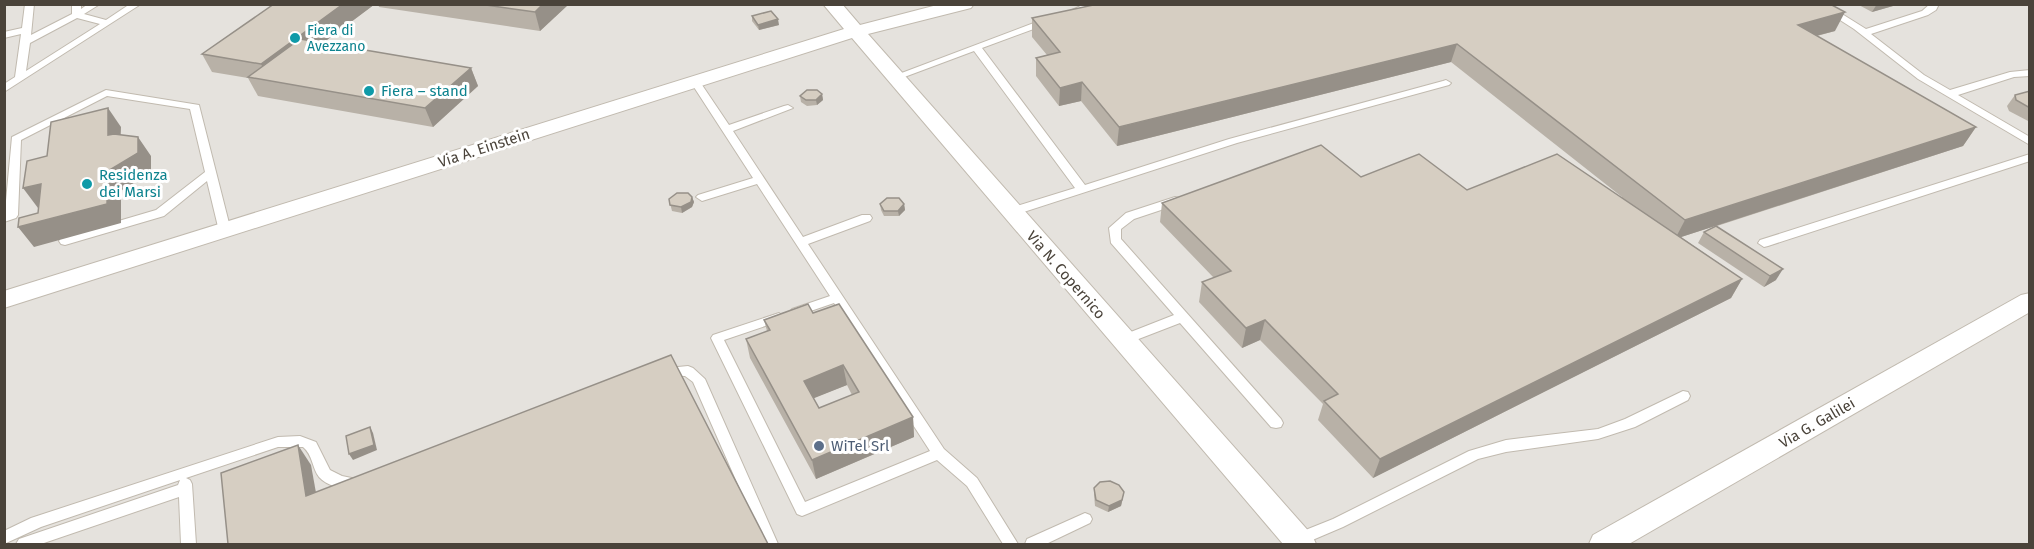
<svg xmlns="http://www.w3.org/2000/svg" width="2034" height="549" font-family="'Fira Sans',sans-serif">
<style>
.industrial{fill:#e5e2dd}
.lines{fill:none;stroke-linecap:round;stroke-linejoin:round}
.lane-casing{stroke:#c1baaf;stroke-width:2}
.street-casing{stroke:#c1baaf;stroke-width:2}
.lane{fill:#fff;fill-rule:evenodd}
.street{fill:#fff;fill-rule:evenodd}
.wall{fill:#b8b1a7;fill-rule:evenodd}
.shaded-wall{fill:#969088}
.building{fill:#d6cec2;stroke:#969088;stroke-width:1.5;fill-rule:evenodd}
.culture-dot{fill:#0f9aa8;stroke:#fff;stroke-width:2}
.service-dot{fill:#5c6f8a;stroke:#fff;stroke-width:2}
.labels{text-anchor:middle;dominant-baseline:central;stroke-width:6;stroke-linejoin:round;paint-order:stroke}
.far-culture-label{font-size:14px;fill:#0d838f;stroke:#fff;text-anchor:start}
.culture-label{font-size:15px;fill:#0d838f;stroke:#fff;text-anchor:start}
.street-label{font-size:15px;fill:#4a433a;stroke:#fff}
.service-label{font-size:15px;fill:#4e5e75;stroke:#fff;text-anchor:start}
</style>
<rect width="100%" height="100%" fill="#f5f2ec"/>
<rect class="industrial" x="5" y="5" width="2024" height="539"/>
<g class="lines">
<g class="lane-casing">
<g id="lane">
<path d="M25,4h9l-3,31 41,-21v-10h9v5l7,-5h12l-16,10 22,6 24,-16h11l-137,88v-8l11,-7 6,-43 -17,4v-6l18,-4zM77,18l23,6 -74,47 4,-28z"/>
<path d="M1085,4h14l-24,10 -5,-3z"/>
<path d="M1815,4h11l40,25 56,-18 8,-7h9l-3,6 -8,5 -57,19 53,41 26,15 60,-18 20,-2v6l-16,1 -56,18 72,42v8l-112,-66 -64,-50z"/>
<path d="M1047,18l5,3 -2,2 -68,25 103,137 144,-46 214,-58 3,-1 5,3 -2,2 -212,58 -226,73 -4,-1 -2,-3 2,-3 68,-21 -101,-137 -75,28 -3,1 -5,-3z"/>
<path d="M695,78l3,1 31,46 55,-19 4,-1 5,3 -60,23 70,106 59,-22h8l2,3 -2,3 -62,23 136,205 33,29 41,66h-15l-36,-58 -30,-26 -130,54 -5,2 -5,-2 -86,-176 2,-3 66,-22 6,4 -2,3 -59,20 81,162 125,-51 -96,-148 -38,13 -4,-1 -2,-3 2,-3 38,-13 -73,-112 -55,17 -6,-4 2,-2 55,-17 -63,-97z"/>
<path d="M106,90l93,15 32,126 -2,3 -4,1 -6,-4 -12,-50 -43,35 -99,29 -4,-1 -2,-3 2,-3 95,-28 49,-38 -15,-63 -83,-13 -86,44 -3,75 -2,3 -12,4 8,-85z"/>
<path d="M2030,154v7l-262,85 -4,1 -6,-4 2,-3z"/>
<path d="M1175,197l4,1 2,3 -2,3 -45,15 -13,10v10l160,180 2,4 -2,4 -5,1 -5,-1 -91,-104 -57,22 -5,-2 -1,-3 1,-3 56,-22 -63,-72 -2,-15 17,-15z"/>
<path d="M688,366l5,2 12,11 73,165h-14l-71,-162 -8,-6 -27,-1 -2,-3 2,-3z"/>
<path d="M1683,391l5,1 2,4 -2,4 -53,27 -37,12 -92,13 -28,7 -135,68 -40,17h-10l-3,-4 3,-5 40,-16 136,-68 37,-11 92,-11 27,-10z"/>
<path d="M300,436l16,6 14,28 12,6 19,4 2,4 -2,4c-12,4 -33,-1 -42,-11 -7,-9 -6,-22 -16,-30h-25l-92,31 4,2 2,4 4,60h-15l-2,-47 -138,47h-25l3,-5 159,-54 2,-5 -139,47 -37,17v-13l27,-13 247,-81z"/>
<path d="M1085,513l5,2 2,4 -2,4 -44,21h-21l2,-5z"/>
</g>
</g>
<g class="street-casing">
<g id="street">
<path d="M823,4h19l18,21 81,-21h33l-3,4 -103,26 444,501 4,9h-33l-431,-506 -848,270v-17l840,-262z"/>
<path d="M2030,293v19l-401,232h-40l4,-9 428,-240z"/>
</g>
</g>
<use href="#lane" class="lane"/>
<use href="#street" class="street"/>
</g>
<g class="wall">
<path d="M274,4h101l-52,39 148,25 7,18 -45,41 -175,-31 -10,-18 -36,-6 -10,-18z"/>
<path d="M378,4h191l-29,27 -161,-24z"/>
<path d="M1857,4h43l-28,8z"/>
<path d="M752,16l27,9 -20,5 -7,-9z"/>
<path d="M1032,18l803,13 -18,5 159,91 -13,19 -246,80 59,54 -12,7 -66,-44 6,-11 11,-6 -34,11 61,42 -11,19 -358,180 -55,-58 5,-16 -63,-64 -18,8 -43,-46 3,-20 12,-4 -54,-56 2,-19 199,-26 106,13 155,7 -171,-135 -334,84 -36,-45 -22,5 -23,-30v-18l11,-3 -15,-18z"/>
<path d="M2030,91v31l-21,-11 -2,-5 8,-11z"/>
<path d="M822,94l1,6 -6,5 -10,1 -6,-4 -1,-6z"/>
<path d="M692,197l2,5 -2,5 -10,6 -10,-2 -3,-12z"/>
<path d="M880,204h24l1,6 -6,6h-15l-3,-6z"/>
<path d="M813,313l100,104 1,20 -98,42 -66,-121 -4,-19 21,-8 -3,-11zM847,385l5,10 -33,13 -6,-10z"/>
<path d="M1094,488l29,10 -2,8 -13,6 -13,-6 -1,-12z"/>
</g>
<g class="shaded-wall">
<path d="M343,4h32l-103,77h-2l-9,-17z"/>
<path d="M543,4h26l-29,27 -5,-19z"/>
<path d="M1877,4h23l-28,8z"/>
<path d="M1845,12l-10,19 -47,12 10,-18z"/>
<path d="M778,19l1,6 -20,5 -1,-5z"/>
<path d="M1457,44l-6,18 -334,84 2,-19z"/>
<path d="M471,68l7,18 -45,41 -8,-19z"/>
<path d="M1082,82l-1,19 -22,5 1,-18z"/>
<path d="M822,94l1,6 -6,5 -1,-5z"/>
<path d="M108,108l13,19 -1,27 -12,-19z"/>
<path d="M1976,127l-13,19 -288,93 10,-19z"/>
<path d="M138,137l13,19v16l-30,19v32l-87,24 -16,-20 90,-56z"/>
<path d="M41,184l15,19 -18,5 -15,-20z"/>
<path d="M692,197l2,5 -2,5 -10,6 -1,-6z"/>
<path d="M904,204l1,6 -6,6 -1,-5z"/>
<path d="M1783,269l-7,11 -12,7 6,-11z"/>
<path d="M1742,279l-11,19 -358,180 7,-19z"/>
<path d="M1265,320l-5,20 -18,8 4,-20z"/>
<path d="M843,365l4,20 -40,16 -3,-20z"/>
<path d="M913,417l1,20 -98,42 -4,-19z"/>
<path d="M370,427l3,6 4,17 -24,10 -4,-6z"/>
<path d="M298,445l13,20 9,50 -14,-19z"/>
<path d="M1124,492l-3,14 -13,6 1,-6z"/>
</g>
<g class="building">
<path d="M274,4h69l-82,60 -59,-10z"/>
<path d="M479,4h64l-8,8z"/>
<path d="M1098,4h732l15,8 -47,13 178,102 -291,93 -228,-176 -338,83 -37,-45 -22,6 -24,-30 24,-6 -28,-34z"/>
<path d="M771,11l7,8 -20,6 -6,-9z"/>
<path d="M300,39l171,29 -46,40 -177,-31z"/>
<path d="M807,90h10l5,4 -6,6h-10l-6,-4z"/>
<path d="M2030,91v17l-14,-8 -1,-5z"/>
<path d="M108,108v27l6,-1 24,3v16l-30,18 -1,33 -89,23 1,-9 19,-5 3,-29 -18,4 4,-27 20,-5 4,-34z"/>
<path d="M1321,145l40,32 58,-23 48,36 90,-36 185,125 -362,180 -56,-58 14,-7 -73,-74 -19,8 -44,-46 29,-11 -69,-68z"/>
<path d="M677,193h11l4,4 -1,5 -10,5 -11,-2 -1,-6z"/>
<path d="M887,198h12l5,6 -6,7h-14l-4,-7z"/>
<path d="M1716,226l67,43 -13,7 -66,-44z"/>
<path d="M808,304l5,9 26,-9 74,113 -101,43 -66,-121 24,-9 -6,-10zM843,365l16,27 -40,16 -15,-27z"/>
<path d="M671,355l97,189h-540l-7,-71 77,-28 8,51z"/>
<path d="M370,427l4,18 -25,9 -3,-18z"/>
<path d="M1110,481l9,4 5,7 -2,8 -13,6 -13,-6 -2,-12 6,-6z"/>
</g>
<g class="culture-dot">
<circle cx="295" cy="38" r="6"/>
<circle cx="369" cy="91" r="6"/>
<circle cx="87" cy="184" r="6"/>
</g>
<circle class="service-dot" cx="819" cy="446" r="6"/>
<g class="labels">
<g class="far-culture-label">
<text x="307" y="30">Fiera di<tspan x="307" dy="16">Avezzano</tspan></text>
</g>
<g class="culture-label">
<text x="381" y="91">Fiera – stand</text>
<text x="99" y="175">Residenza<tspan x="99" dy="17">dei Marsi</tspan></text>
</g>
<g class="street-label">
<text transform="translate(484 148) rotate(-18)">Via A. Einstein</text>
<text transform="translate(1066 275) rotate(49)">Via N. Copernico</text>
<text transform="translate(1817 423) rotate(-30)">Via G. Galilei</text>
</g>
<g class="service-label">
<text x="831" y="446">WiTel Srl</text>
</g>
</g>
<rect width="2034" height="549" fill="none" stroke="#4a433a" stroke-width="12"/>
</svg>
